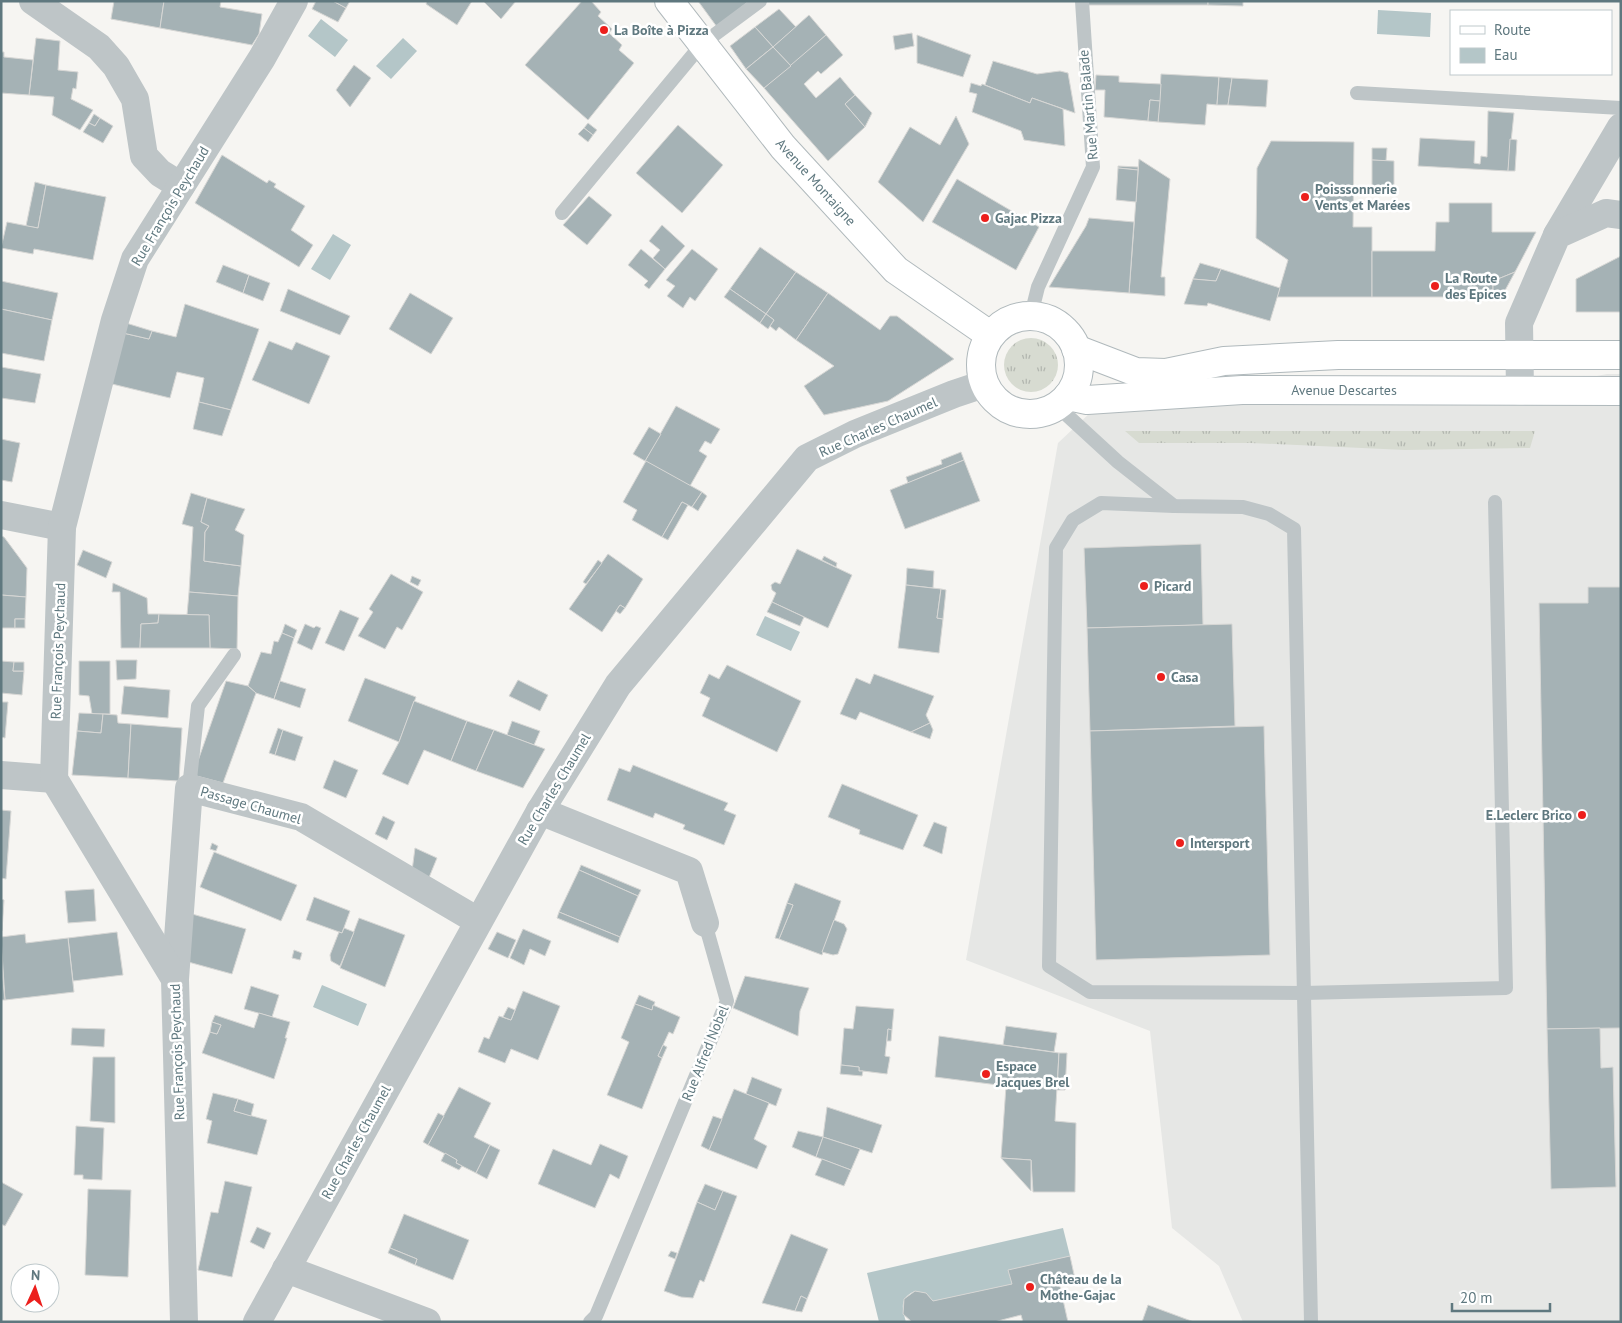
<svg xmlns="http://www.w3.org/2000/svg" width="1622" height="1323" font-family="'PT Sans',sans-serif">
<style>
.built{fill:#e6e7e5}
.grass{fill:url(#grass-tufts)}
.water{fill:#b4c6c8}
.building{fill:#a5b2b5;stroke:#d7d7d5}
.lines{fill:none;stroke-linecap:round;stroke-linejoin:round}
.secondary-casing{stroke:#b0b9bc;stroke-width:30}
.service{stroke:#bec5c7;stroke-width:14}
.minor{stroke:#bec5c7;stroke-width:28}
.secondary{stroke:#fff;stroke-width:28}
.poi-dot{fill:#ec1f1c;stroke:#fff;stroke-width:2}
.labels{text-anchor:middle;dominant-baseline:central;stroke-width:5;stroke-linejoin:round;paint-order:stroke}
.poi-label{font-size:14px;font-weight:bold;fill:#5f787f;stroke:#fff;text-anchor:start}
.street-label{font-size:14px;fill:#5f787f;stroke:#fff}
</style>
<defs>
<pattern id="grass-tufts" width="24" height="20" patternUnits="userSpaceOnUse" patternTransform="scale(1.25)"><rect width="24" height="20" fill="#d7dbd1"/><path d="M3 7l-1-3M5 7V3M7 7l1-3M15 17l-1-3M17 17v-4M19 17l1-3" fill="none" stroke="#b2b6af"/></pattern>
</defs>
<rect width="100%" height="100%" fill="#f6f5f2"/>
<path class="built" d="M1607,374h14v948h-378l-24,-56 -47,-38 -22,-197 -184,-71 92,-517 33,-31 49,-16 380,-5z"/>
<g class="grass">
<circle cx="1031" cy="365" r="27"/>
<path d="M1125,431h410l-5,17 -125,2 -154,-7h-112z"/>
</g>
<g class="water">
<path d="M1378,10l53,3 -1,24 -53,-3z"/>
<path d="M321,19l27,21 -13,17 -27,-21z"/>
<path d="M403,38l14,13 -26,28 -15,-13z"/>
<path d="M333,234l18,11 -21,35 -19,-11z"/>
<path d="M765,616l35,16 -9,19 -35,-16z"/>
<path d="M322,985l45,19 -9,22 -45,-19z"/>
<path d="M1063,1228l7,28 -61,14 3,14 -79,17 -7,-8 -11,-2c-16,7 -13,17 -9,31h-27l-12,-49z"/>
</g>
<g class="building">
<path d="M164,1l-4,27 -49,-9 3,-18z"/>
<path d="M164,1h57l-1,6 42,7 -3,20 -7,11 -92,-17z"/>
<path d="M316,1h17l13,7 -8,14 -26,-13z"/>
<path d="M333,1h17l-4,7z"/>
<path d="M427,1h45l-15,24 -31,-21z"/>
<path d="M483,1h33l-15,18z"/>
<path d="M582,1h9l10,11 -3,4 14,13 -3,4 13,12 -3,5 15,13 -46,57 -63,-55z"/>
<path d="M698,1h51l-32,26z"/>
<rect x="1084" y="1" width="124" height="4"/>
<path d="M1208,1h35v5l-35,-1z"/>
<path d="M779,9l17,18 -23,20 -18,-20z"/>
<path d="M809,15l17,20 -35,31 -18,-19z"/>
<path d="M755,27l18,20 -27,22 -16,-23z"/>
<path d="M912,33l2,13 -19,4 -2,-14z"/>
<path d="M826,35l17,20 -22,19 -3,-3 -14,13 12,14 24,-21 15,18 -10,9 20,23 -37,34 -64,-73z"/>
<path d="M917,35l54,20 -8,22 -46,-14z"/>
<path d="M36,38l24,3 -2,29 20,2 -2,17 -3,-1 -2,11 22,11 -13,20 -28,-15 2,-18 -25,-2z"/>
<path d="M773,47l18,19 -27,22 -18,-19z"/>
<path d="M1,52h3v5l29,3 -4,35 -28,-2z"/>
<path d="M993,61l44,13 23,-3 8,2 7,40 -43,-15 -2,5 -45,-18z"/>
<path d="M354,65l17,13 -21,29 -14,-17z"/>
<path d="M1161,74l58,3 -2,28 -10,-1 -2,21 -47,-3z"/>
<path d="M1096,75l23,1v6l42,2 -1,17 -10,-1 -2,21 -44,-4 1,-27h-10z"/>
<path d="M1219,77l13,1 -4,27h-11z"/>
<path d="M1232,78l36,2 -2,27 -38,-2z"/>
<path d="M971,83l10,3 1,-2 48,19 2,-5 31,11 2,37 -41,-6 -3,-9 -49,-19 5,-18 -8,-2z"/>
<path d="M855,95l17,18 -7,14 -20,-23z"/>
<path d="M1150,100l10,1 -2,21 -10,-1z"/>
<path d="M1488,111l26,2 -6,58 -90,-5 2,-28 55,3 -1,22 6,1 1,-8 6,1z"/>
<path d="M94,114l6,4 -5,8 -6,-3z"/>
<path d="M956,116l13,28 -46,78 -45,-40 32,-55 30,18z"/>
<path d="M100,118l13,8 -10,17 -20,-11 6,-9 6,3z"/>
<path d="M588,123l9,7 -4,5 -9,-7z"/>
<path d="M678,125l45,40 -41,48 -46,-40z"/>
<path d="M584,128l9,7 -5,7 -10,-8z"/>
<path d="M1510,139l7,1 -2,31h-7z"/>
<path d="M1271,141l83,1 -1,85h19v70h-95l11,-37 -32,-22 1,-70z"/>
<path d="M1372,148h15l-1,13 -14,-1z"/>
<path d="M222,155l45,28 2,-3 7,4 -2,3 31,19 -14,24 22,15 -14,22 -104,-64z"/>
<path d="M1139,159l31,20 -9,98h4v19l-36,-3z"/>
<path d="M1372,160l22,1v26h-22z"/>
<path d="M1118,166l20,1v3l-20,-2z"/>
<path d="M1118,168l20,2 -2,32 -20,-2z"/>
<path d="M957,179l82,48 -23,43 -84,-48z"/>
<path d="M35,182l11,3 -8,43 -12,-2z"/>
<path d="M46,185l60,12 -13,63 -59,-11 -1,5 -32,-6 6,-26 31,6z"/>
<path d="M589,196l23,19 -25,30 -24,-20z"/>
<path d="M1449,203h43v29h44l-21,40 -22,9v16h-121v-46h63l1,-29h13z"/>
<path d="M1089,218l45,4 -5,71 -80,-6 37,-61z"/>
<path d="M662,225l23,21 -20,23 -12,-11 7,-8 -11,-9z"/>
<path d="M760,247l36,25 -30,42 -36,-25z"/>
<path d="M641,249l24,20 -16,20 -5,-4 4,-4 -20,-16z"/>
<path d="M692,249l26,20 -23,32 -5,-4 -7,11 -16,-12 8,-10 -9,-6z"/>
<path d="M1621,256v56h-45v-33z"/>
<path d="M1200,263l21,6 -5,12 -23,-2z"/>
<path d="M223,265l26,10 -6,18 -27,-11z"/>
<path d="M1221,269l59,19 -10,33 -62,-18 -1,3 -23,-2 9,-25 23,2z"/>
<path d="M796,272l32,21 -32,47 -17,-13 -3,4 -6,-5 4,-6 -8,-6z"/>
<path d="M1515,272l-13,24 -9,1v-16z"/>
<path d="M249,275l21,8 -7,18 -20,-8z"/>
<path d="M1,281l57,12 -6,27 -51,-11z"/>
<path d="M288,289l62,27 -10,19 -60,-24z"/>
<path d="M730,289l36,25 -6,9 -36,-26z"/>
<path d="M410,293l43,25 -22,36 -42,-25z"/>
<path d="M828,293l52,37 10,-14h7l57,43 -66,42 -64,14 -20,-29 30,-20 -38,-26z"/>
<path d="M185,304l74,25 -28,81 -32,-8 5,-24 -27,-6 -7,26 -58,-14 11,-51 26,6 3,-8 24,6z"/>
<path d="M1,309l51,11 -8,41 -43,-8z"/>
<path d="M766,314l8,6 -6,9 -8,-6z"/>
<path d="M126,323l26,8 -3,8 -26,-6z"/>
<path d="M269,341l23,9 4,-8 34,14 -21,48 -57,-24z"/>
<path d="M1,367l40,7 -6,29 -34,-5z"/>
<path d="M199,402l32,8 -9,26 -29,-7z"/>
<path d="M676,406l44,23 -9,15 -6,-3 -6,10 8,5 -17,30 -45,-25z"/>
<path d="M649,427l12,7 -16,27 -12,-7z"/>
<path d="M1,439l19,4 -8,39 -11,-2z"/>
<path d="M961,452l3,8 -56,23 -2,-6 36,-13 -1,-4z"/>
<path d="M964,460l16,41 -75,28 -15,-39z"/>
<path d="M646,461l56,31 -10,15 -10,-5 -20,35 -30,-17 5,-10 -14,-8z"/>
<path d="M702,492l5,4 -9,15 -6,-4z"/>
<path d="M191,493l16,5 -6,24 8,4 -4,6 -1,29 37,5 -3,30 -49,-4 4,-65 -11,-3z"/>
<path d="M207,498l38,11 -10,21 9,5 -3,31 -37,-5 1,-29 4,-6 -8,-4z"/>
<path d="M682,502l6,3 -20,35 -6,-3z"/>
<path d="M1,536l3,1 23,31 -1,29 -25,-2z"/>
<path d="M1201,544l2,81 -116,3 -3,-80z"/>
<path d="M797,549l55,26 -24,53 -56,-26 4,-9 -4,-3 -1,-5 4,-3 5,2z"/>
<path d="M83,550l29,12 -6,16 -29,-13z"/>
<path d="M608,554l35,25 -18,29 -5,-3 -18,27 -33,-23z"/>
<path d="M824,556l13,7 -1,4 -14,-7z"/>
<path d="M598,560l4,3 -16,21 -3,-2z"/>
<path d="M907,568l27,3 -1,17 -27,-3z"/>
<path d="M391,574l32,18 -21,38 -5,-3 -12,22 -27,-13 15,-24 -4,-3z"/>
<path d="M412,576l9,4 -3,6 -8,-4z"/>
<path d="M113,583l34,15 1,16h11l-1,9 -17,1 -1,24h-19l-1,-56h-8z"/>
<path d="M906,585l35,4 -4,29 6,1 -4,34 -41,-5z"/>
<path d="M1588,587h33v441l-74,1 -8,-426h49z"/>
<path d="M941,589l5,1 -3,29 -6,-1z"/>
<path d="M189,592l49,4 -1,53 -27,-1 -1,-33h-22z"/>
<path d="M1,595l25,2 -1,22h-10v9h-14z"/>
<path d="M772,602l32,15 -4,9 -33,-14z"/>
<path d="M620,605l5,3 -5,6 -4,-3z"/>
<path d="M340,610l19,8 -15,33 -19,-8z"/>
<path d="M159,614l50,1 1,33h-70l1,-24 17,-1z"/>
<rect x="15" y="619" width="10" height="9"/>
<path d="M285,624l12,6 -3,8 -12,-5z"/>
<path d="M305,624l9,4 2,-2 5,2 -9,22 -15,-7z"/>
<path d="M1232,624l3,102 -145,5 -3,-103z"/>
<path d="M282,633l12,5 -20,61 -18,-6 -8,-7 13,-34 10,2 3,-13 4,1z"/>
<path d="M116,660h21l-1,19 -19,1z"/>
<path d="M1,661l13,1 -1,9h11l-2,24 -21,-2z"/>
<path d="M79,661h31v53h-18l-3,-18 -10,-1z"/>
<path d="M14,662h10v9h-11z"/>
<path d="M727,665l74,36 -24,51 -75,-36 8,-18 -10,-5 9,-19 10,5z"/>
<path d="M874,674l60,22 -8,19 4,8 -19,9 -51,-20 -4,8 -16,-6 16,-36 14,6z"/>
<path d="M365,678l51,19 -17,45 -51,-21z"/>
<path d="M518,680l30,15 -8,16 -31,-15z"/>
<path d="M226,681l22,5 8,7 -33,90 -30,-8z"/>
<path d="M280,681l26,8 -6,19 -26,-9z"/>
<path d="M124,686l46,4 -2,28 -47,-4z"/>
<path d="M414,701l53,20 -16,40 -27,-11 -16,35 -26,-11 17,-32z"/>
<path d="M1,702h7l-3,36 -4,-1z"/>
<path d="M79,713l24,1 -2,19 -24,-2z"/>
<path d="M103,714l14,1 1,8 13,1 -3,54 -56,-3 5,-44 24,2z"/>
<path d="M467,721l27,9 -18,41 -25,-10z"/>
<path d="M512,721l28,10 -6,14 -27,-10z"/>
<path d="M930,723l3,7 -3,9 -19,-7z"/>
<path d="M131,724l51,4 -3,53 -51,-3z"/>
<path d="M1264,726l6,229 -174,5 -6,-229z"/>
<path d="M278,728l5,2 -8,25 -6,-2z"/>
<path d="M283,730l20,7 -8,24 -20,-6z"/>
<path d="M494,730l51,19 -22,39 -47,-17z"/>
<path d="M334,760l24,10 -12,28 -23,-10z"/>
<path d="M633,765l95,38 -4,7 12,5 -12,30 -41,-16 2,-4 -30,-12 -2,5 -46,-18 12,-32 11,4z"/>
<path d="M842,784l76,31 -15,35 -44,-16 1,-4 -32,-13z"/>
<path d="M1,810l10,1 -5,68 -5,-1z"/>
<path d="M383,816l12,6 -8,18 -12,-6z"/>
<path d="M934,822l13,5 -5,27 -19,-8z"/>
<path d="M212,843l6,3 -2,5 -6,-2z"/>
<path d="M415,848l22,10 -9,22 -16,-9z"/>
<path d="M214,852l83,33 -16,36 -81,-34z"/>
<path d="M581,865l60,25 -3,6 -59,-26z"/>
<path d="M579,870l59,26 -18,41 -61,-25z"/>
<path d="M795,883l46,18 -19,54 -43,-16 14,-34 -6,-2z"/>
<path d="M94,889l2,32 -28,2 -3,-32z"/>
<path d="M314,897l36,14 -8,22 -36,-13z"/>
<path d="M1,899l3,1 -2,31h-1z"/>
<path d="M787,903l6,2 -14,34 -4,-1z"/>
<path d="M559,912l61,25 -2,6 -61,-25z"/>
<path d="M192,914l54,15 -14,45 -51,-14z"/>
<path d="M359,918l46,17 -20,52 -45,-19z"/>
<path d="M834,920l10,4 3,5 -9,25 -5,1 -11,-3z"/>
<path d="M344,928l10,4 -14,34 -9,-5 -1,-6 9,-23 3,1z"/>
<path d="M523,929l28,12 -6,15 -15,-7 -6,16 -14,-7z"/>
<path d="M117,932l6,43 -50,6 -5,-43z"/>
<path d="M497,932l19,8 -8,18 -20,-9z"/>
<path d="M25,934l1,9 42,-5 6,54 -69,8 -4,-63z"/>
<path d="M294,950l8,3 -2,7 -8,-2z"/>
<path d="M1,962l4,38h-4z"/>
<path d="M745,976l64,12 -9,23 -2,25 -65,-28z"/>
<path d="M251,986l28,9 -7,22 -28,-8z"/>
<path d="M523,991l37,15 -22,54 -27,-11 -6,14 -27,-11 6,-15 5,2 10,-23 12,4z"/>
<path d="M639,995l16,7 -3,8 -17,-6z"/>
<path d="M635,1004l17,6 1,-5 27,12 -7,17 -4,-2 -11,24 4,2 -20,51 -35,-14 22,-53 -8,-4z"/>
<path d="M856,1006l38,3 -2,21 -4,-1 -3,27 5,1 -3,17 -24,-3h-4v-4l-18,-2 3,-37 9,1z"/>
<path d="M508,1007l7,3 -4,10 -8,-3z"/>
<path d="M259,1013l31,9 -5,16h2l-13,41 -72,-26 8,-21 7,2 4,-9 -9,-3 3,-7 39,13z"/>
<path d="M212,1022l9,3 -4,9 -7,-2z"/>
<path d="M1006,1026l51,7 -3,19 -51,-7z"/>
<path d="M72,1028l33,1 -1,18 -33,-2z"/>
<path d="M1600,1028l1,40 12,-1 3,120 -65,2 -4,-160z"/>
<path d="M888,1029l4,1 -1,11h-4z"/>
<path d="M939,1036l120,17 -4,68 21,2 -1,69h-42l-2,-32 -30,-2 5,-72 -71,-9z"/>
<path d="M663,1045l4,2 -5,11 -4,-2z"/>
<path d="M1059,1053h8l-2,37h-8z"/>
<path d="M93,1057h22v66l-25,-2z"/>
<path d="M841,1065l18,2v4h4l-1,5 -22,-2z"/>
<path d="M752,1077l30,12 -6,17 -30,-12z"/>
<path d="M459,1087l32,16 -17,34 16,8 -14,28 -20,-10 1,-3 -29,-15z"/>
<path d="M734,1089l35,14 -15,36 13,7 -10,23 -48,-19z"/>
<path d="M213,1093l25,6 -4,12 33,9 -10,35 -50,-12 5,-22 -6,-2z"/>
<path d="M238,1099l16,5 -3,12 -17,-5z"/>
<path d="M827,1107l55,18 -10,28 -49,-16z"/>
<path d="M438,1113l6,3 -16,29 -5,-3z"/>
<path d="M713,1116l9,3 -13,31 -8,-4z"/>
<path d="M76,1126l28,2 -2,52 -19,-1v-4h-9z"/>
<path d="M798,1131l25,6 -7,20 -24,-10z"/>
<path d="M823,1137l37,12 -9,21 -35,-13z"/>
<path d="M600,1144l28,12 -9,23 -9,-5 -15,34 -57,-24 15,-35 38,16z"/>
<path d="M490,1145l10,5 -13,29 -11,-6z"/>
<path d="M445,1153l12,7 -1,3 6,3 -3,4 -18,-9z"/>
<path d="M1001,1158l30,2v31z"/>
<path d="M822,1159l29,11 -7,16 -29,-11z"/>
<path d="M225,1181l27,6 -20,90 -34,-7 13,-58 7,1z"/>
<path d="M1,1182l22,12 -18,32 -4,-2z"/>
<path d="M705,1184l18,7 -8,19 -18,-8z"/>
<path d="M88,1189l43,1 -3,87 -43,-2z"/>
<path d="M723,1191l14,5 -33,86 -4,-2 -7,18 -12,-1 -17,-6 33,-89 18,8z"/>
<path d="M404,1214l65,26 -16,40 -38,-15 2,-6 -27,-11z"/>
<path d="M257,1227l14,6 -7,16 -14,-7z"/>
<path d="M791,1234l37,15 -21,50 -6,-3 -6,15 -33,-8z"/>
<path d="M390,1248l27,11 -2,6 -27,-12z"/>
<path d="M671,1251l6,2 -2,6 -7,-3z"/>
<path d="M1070,1256l5,23 -16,3 9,40h-45l-2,-7 -27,7h-82l-9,-8 1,-15 11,-8 11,2 7,8 79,-17 -4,-14z"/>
<path d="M801,1296l6,3 -5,13 -7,-1z"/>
<path d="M1148,1305l46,17h-52z"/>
</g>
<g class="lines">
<g class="secondary-casing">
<g id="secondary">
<path d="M669,1l114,146 113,123 94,65"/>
<circle cx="1030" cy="365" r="49"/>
<path d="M1076,349l60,23 30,1 58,-12 114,-6h283"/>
<path d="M1068,396l19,4 155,-10 379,1"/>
</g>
</g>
<g class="service">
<path d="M1357,93l264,15"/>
<path d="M562,213l140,-169 58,-43"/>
<path d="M1031,315l7,-28 55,-120 -11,-166"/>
<path d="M1057,406l61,56 56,44 69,1 26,7 25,15 17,793"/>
<path d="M1174,506l-73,-3 -28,17 -17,28 -7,418 41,26 214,1 202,-5 -11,-486"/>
<path d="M189,788l9,-82 36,-51"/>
<path d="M590,1322l6,-6 131,-315 -22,-78"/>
</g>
<g class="minor">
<path d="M33,1l66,46 17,19 19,33 9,57 16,17 21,13"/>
<path d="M1557,235l64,-108"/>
<path d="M1520,391l-1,-68 38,-88 49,-22 15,2"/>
<path d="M1,515l61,12"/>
<path d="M1,775l53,4"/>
<path d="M540,811l149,60 16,52"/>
<path d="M175,979l14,-191 112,29 177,104"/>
<path d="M286,1269l141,53"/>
<path d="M184,1322l-9,-343 -121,-200 8,-252 53,-207 20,-61 127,-201 32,-57"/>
<path d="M257,1322l283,-511 78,-126 189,-227 48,-24 99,-40 30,-10"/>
</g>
<use href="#secondary" class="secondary"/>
</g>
<g class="poi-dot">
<circle cx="604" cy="30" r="5"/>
<circle cx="1305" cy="197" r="5"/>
<circle cx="985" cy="218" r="5"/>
<circle cx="1435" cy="286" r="5"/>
<circle cx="1144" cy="586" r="5"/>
<circle cx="1161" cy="677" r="5"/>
<circle cx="1582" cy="815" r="5"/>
<circle cx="1180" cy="843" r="5"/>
<circle cx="986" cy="1074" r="5"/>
<circle cx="1030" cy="1287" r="5"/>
</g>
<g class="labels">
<g class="poi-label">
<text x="614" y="30">La Boîte à Pizza</text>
<text x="1315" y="189">Poisssonnerie<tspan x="1315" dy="16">Vents et Marées</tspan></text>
<text x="995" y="218">Gajac Pizza</text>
<text x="1445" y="278">La Route<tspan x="1445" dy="16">des Epices</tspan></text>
<text x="1154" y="586">Picard</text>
<text x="1171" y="677">Casa</text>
<text x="1572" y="815" text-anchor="end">E.Leclerc Brico</text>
<text x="1190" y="843">Intersport</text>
<text x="996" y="1066">Espace<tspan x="996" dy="16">Jacques Brel</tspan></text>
<text x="1040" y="1279">Château de la<tspan x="1040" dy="16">Mothe-Gajac</tspan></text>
</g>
<g class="street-label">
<text transform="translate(1088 105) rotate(-95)">Rue Martin Balade</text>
<text transform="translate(816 182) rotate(48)">Avenue Montaigne</text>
<text transform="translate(170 206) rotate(-59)">Rue François Peychaud</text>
<text x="1344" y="390">Avenue Descartes</text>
<text transform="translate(878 427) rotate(-24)">Rue Charles Chaumel</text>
<text transform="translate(58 651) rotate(-88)">Rue François Peychaud</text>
<text transform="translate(554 789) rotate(-59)">Rue Charles Chaumel</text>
<text transform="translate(251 805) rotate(16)">Passage Chaumel</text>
<text transform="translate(177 1052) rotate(-92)">Rue François Peychaud</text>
<text transform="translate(705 1053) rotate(-68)">Rue Alfred Nobel</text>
<text transform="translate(356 1142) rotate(-61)">Rue Charles Chaumel</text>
</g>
</g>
<rect width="1622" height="1323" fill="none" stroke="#5f787f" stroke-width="5"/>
<rect x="1450" y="10" width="162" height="65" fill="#ffffff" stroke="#bfc9cc"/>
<rect x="1460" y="26" width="25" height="8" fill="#ffffff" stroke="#bfc9cc"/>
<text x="1494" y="35" font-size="15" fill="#5f787f">Route</text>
<rect x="1460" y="48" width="25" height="15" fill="#b4c6c8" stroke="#bfc9cc"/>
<text x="1494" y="60" font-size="15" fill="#5f787f">Eau</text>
<g transform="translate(35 1288) rotate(3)"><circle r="24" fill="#ffffff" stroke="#bfc9cc"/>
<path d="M0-4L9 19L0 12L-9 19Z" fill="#ec1f1c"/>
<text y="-8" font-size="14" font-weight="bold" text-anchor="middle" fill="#5f787f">N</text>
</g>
<path d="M1452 1303v8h98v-8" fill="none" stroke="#5f787f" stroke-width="2.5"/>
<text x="1460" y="1303" font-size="15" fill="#5f787f" stroke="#ffffff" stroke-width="4" paint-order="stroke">20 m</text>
</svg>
